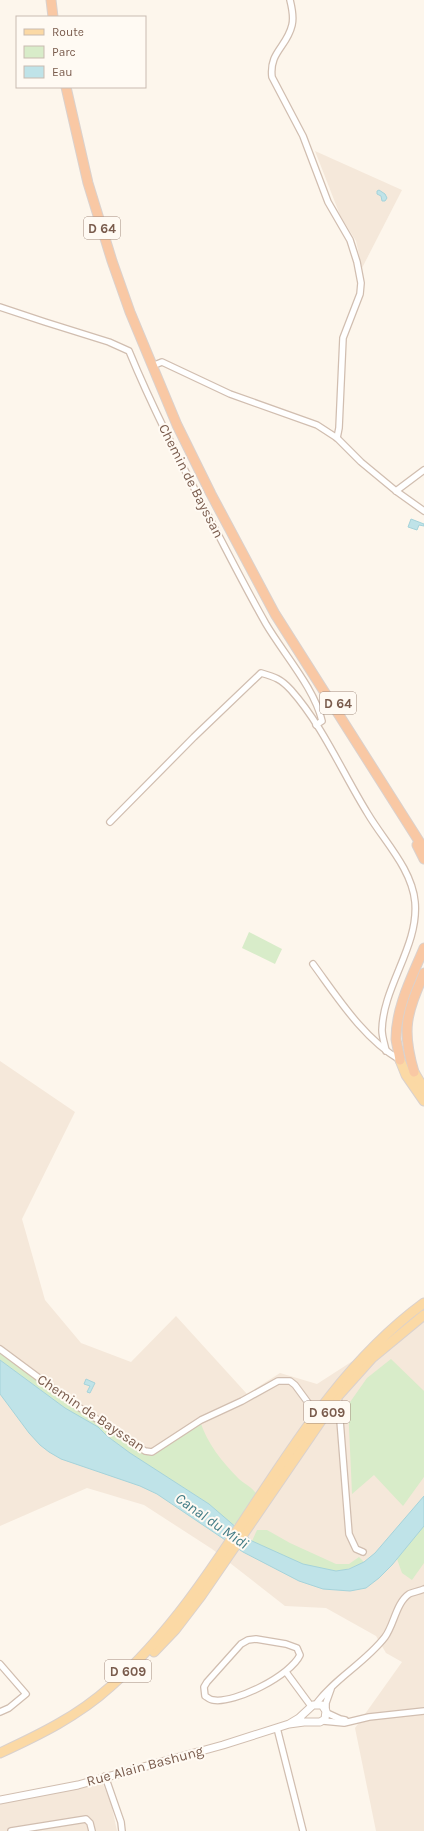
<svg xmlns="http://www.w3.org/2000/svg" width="424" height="1831" font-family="Karla,sans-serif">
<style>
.residential{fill:#f5e8da}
.green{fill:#d8ecc9}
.water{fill:#bfe3e8;stroke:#a5d3da}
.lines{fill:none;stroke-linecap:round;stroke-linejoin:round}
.minor-casing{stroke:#d1beb0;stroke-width:8}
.tertiary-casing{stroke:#d1beb0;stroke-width:9}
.primary-casing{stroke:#dad1cd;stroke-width:11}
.trunk-casing{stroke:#dad1cd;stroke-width:11}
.minor{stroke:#fff;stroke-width:5.5}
.tertiary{stroke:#fff;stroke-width:7}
.primary{stroke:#fbd9a5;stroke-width:9}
.trunk{stroke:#f9c8a4;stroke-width:9}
.labels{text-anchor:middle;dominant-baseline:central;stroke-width:4;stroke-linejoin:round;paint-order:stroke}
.shield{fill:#fffaf3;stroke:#a28b7f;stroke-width:1}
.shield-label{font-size:13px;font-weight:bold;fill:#7a5c4d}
.street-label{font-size:14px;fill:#7a5c4d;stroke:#fffaf3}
.water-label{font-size:15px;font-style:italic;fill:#437c86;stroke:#fffaf3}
</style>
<rect width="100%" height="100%" fill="#fdf6ec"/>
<g class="residential">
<path d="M315,151l87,39 -40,78 -6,-27 -16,-26z"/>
<path d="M0,1061l75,51 -53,107 23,81 36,43 50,19 45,-46 71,78 33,-21 37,11 107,-69v516h-48l-21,-103 47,-66 -16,-9 -10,-17 -50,-28 -41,-2 -73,-57 -68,-44 -57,-17 -87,38z"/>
<path d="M102,1782l9,21 6,28h-117v-27z"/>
</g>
<g class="green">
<path d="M249,932l33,17 -7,15 -33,-16z"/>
<path d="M0,1349l37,27 115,76 48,-31c7,22 22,41 39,58 8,7 14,8 20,19l-16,24 -11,3 -23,-21 -79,-51 -23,-17 -9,-9 -33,-19 -65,-48z"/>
<path d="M391,1359l33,32v86l-21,29 -29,-31 -22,19 -4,-89 19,-27z"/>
<path d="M424,1526v37l-12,17 -10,-7 -5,-14z"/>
<path d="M257,1530h10l23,13 46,21h13l10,-7 5,5c-9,4 -17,8 -27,9 -27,1 -61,-18 -85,-30z"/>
</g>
<g class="water">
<path d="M379,190l6,4 2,4 -2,3h-3l-1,-5 -4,-2v-3z"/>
<path d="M411,519l13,5v2l-5,-1 -2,5 -9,-3z"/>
<path d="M0,1360l65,48 33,19 9,9 23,17 79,51 43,37 51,23 33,7 13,-2 15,-7 11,-9 49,-57v30l-32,39 -13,13 -13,10 -16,3 -27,-2 -24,-8 -56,-29 -86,-58 -17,-8 -79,-27 -12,-7 -9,-7 -11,-12 -29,-39z"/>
<path d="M86,1379l9,4 -5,10 -3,-1 3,-6 -6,-2z"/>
</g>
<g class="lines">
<g class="minor-casing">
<g id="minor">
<path d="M290,0c2,8 4,17 2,25 -5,22 -23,27 -20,52l31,59 25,66 22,38 7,22 4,21 -1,11 -17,44 -4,90 -2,10"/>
<path d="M0,307l45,15 64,20 20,9c23,56 51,110 79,164 19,36 38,74 58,109 17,29 49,65 56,97l-6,4"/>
<path d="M152,366l10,-4 68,32 87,31 20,13 24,24 35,29 28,20"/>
<path d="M396,491l28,-21"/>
<path d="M110,822l84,-85 67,-64c14,4 20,6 30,17 32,36 52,84 77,124 16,27 44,55 47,88 4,44 -32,84 -33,128 0,7 3,15 4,21"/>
<path d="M313,964c25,34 50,74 87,96"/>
<path d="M0,1349l74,55 71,47 7,1 49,-32 41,-19 36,-20h12l5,4 14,19 11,9"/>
<path d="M338,1395l11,139 7,15 7,3"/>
<path d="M256,1639l30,5 11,4 3,7c-9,20 -65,49 -87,45 -3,0 -6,-3 -8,-4l-1,-9 3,-5 34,-38 7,-4z"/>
<path d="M0,1664l26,30 -17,14 -9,4"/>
<path d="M286,1672l25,34"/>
<path d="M316,1704c19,-26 49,-41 69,-67 9,-12 11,-34 24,-43 4,-2 11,-3 15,-5"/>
<path d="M326,1709v-6l5,-14"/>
<path d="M327,1713l13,6 5,1"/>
<path d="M323,1721l21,2 25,-6 55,-6"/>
<path d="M277,1728l26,103"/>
<path d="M105,1776l16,46 1,9"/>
<path d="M11,1831l75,-12 4,4 2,8"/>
</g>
</g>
<g class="tertiary-casing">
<path id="tertiary" d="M0,1800l78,-15 145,-40 66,-21 15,-2h16l5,-3 1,-8 -4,-6h-9l-14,13 -10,6"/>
</g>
<g class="primary-casing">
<g id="primary">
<path d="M400,1060l6,15 18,26"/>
<path d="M414,1072l10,17"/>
<path d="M154,1652l21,-22 26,-34 137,-200 34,-38 52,-43"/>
<path d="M0,1753c39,-18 78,-37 110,-66 126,-111 178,-284 314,-384"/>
</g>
</g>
<g class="trunk-casing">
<g id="trunk">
<path d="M51,0l2,17"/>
<path d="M66,87l22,96 24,78 18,51 47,113 34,69 64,120 149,235"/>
<path d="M417,845l7,14"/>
<path d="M400,1060c-1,-7 -3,-14 -4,-21 0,-32 16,-62 28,-91"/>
<path d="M414,1072c-13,-44 -7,-58 10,-99"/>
</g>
</g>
<use href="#minor" class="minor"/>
<use href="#tertiary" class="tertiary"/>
<use href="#primary" class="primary"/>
<use href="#trunk" class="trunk"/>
</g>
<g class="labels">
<g class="shield">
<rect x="84" y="217" width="36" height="22" rx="3"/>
<rect x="320" y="692" width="36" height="22" rx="3"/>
<rect x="304" y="1401" width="46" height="22" rx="3"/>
<rect x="105" y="1660" width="46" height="22" rx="3"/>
</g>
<g class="shield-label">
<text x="102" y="228">D 64</text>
<text x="338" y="703">D 64</text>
<text x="327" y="1412">D 609</text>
<text x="128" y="1671">D 609</text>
</g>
<g class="street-label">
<text transform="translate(191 481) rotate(63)">Chemin de Bayssan</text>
<text transform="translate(91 1413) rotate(34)">Chemin de Bayssan</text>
<text transform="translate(145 1766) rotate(-15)">Rue Alain Bashung</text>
</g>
<g class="water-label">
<text transform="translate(212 1521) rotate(35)">Canal du Midi</text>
</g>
</g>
<rect x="16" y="16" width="130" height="72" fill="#fffaf3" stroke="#cabbb1"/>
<rect x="24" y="29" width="20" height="6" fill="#fbd9a5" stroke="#cabbb1"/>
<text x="52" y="36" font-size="12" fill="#7a5c4d">Route</text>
<rect x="24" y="46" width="20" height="12" fill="#d8ecc9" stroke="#cabbb1"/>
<text x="52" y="56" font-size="12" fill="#7a5c4d">Parc</text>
<rect x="24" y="66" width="20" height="12" fill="#bfe3e8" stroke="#cabbb1"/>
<text x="52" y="76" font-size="12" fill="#7a5c4d">Eau</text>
</svg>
